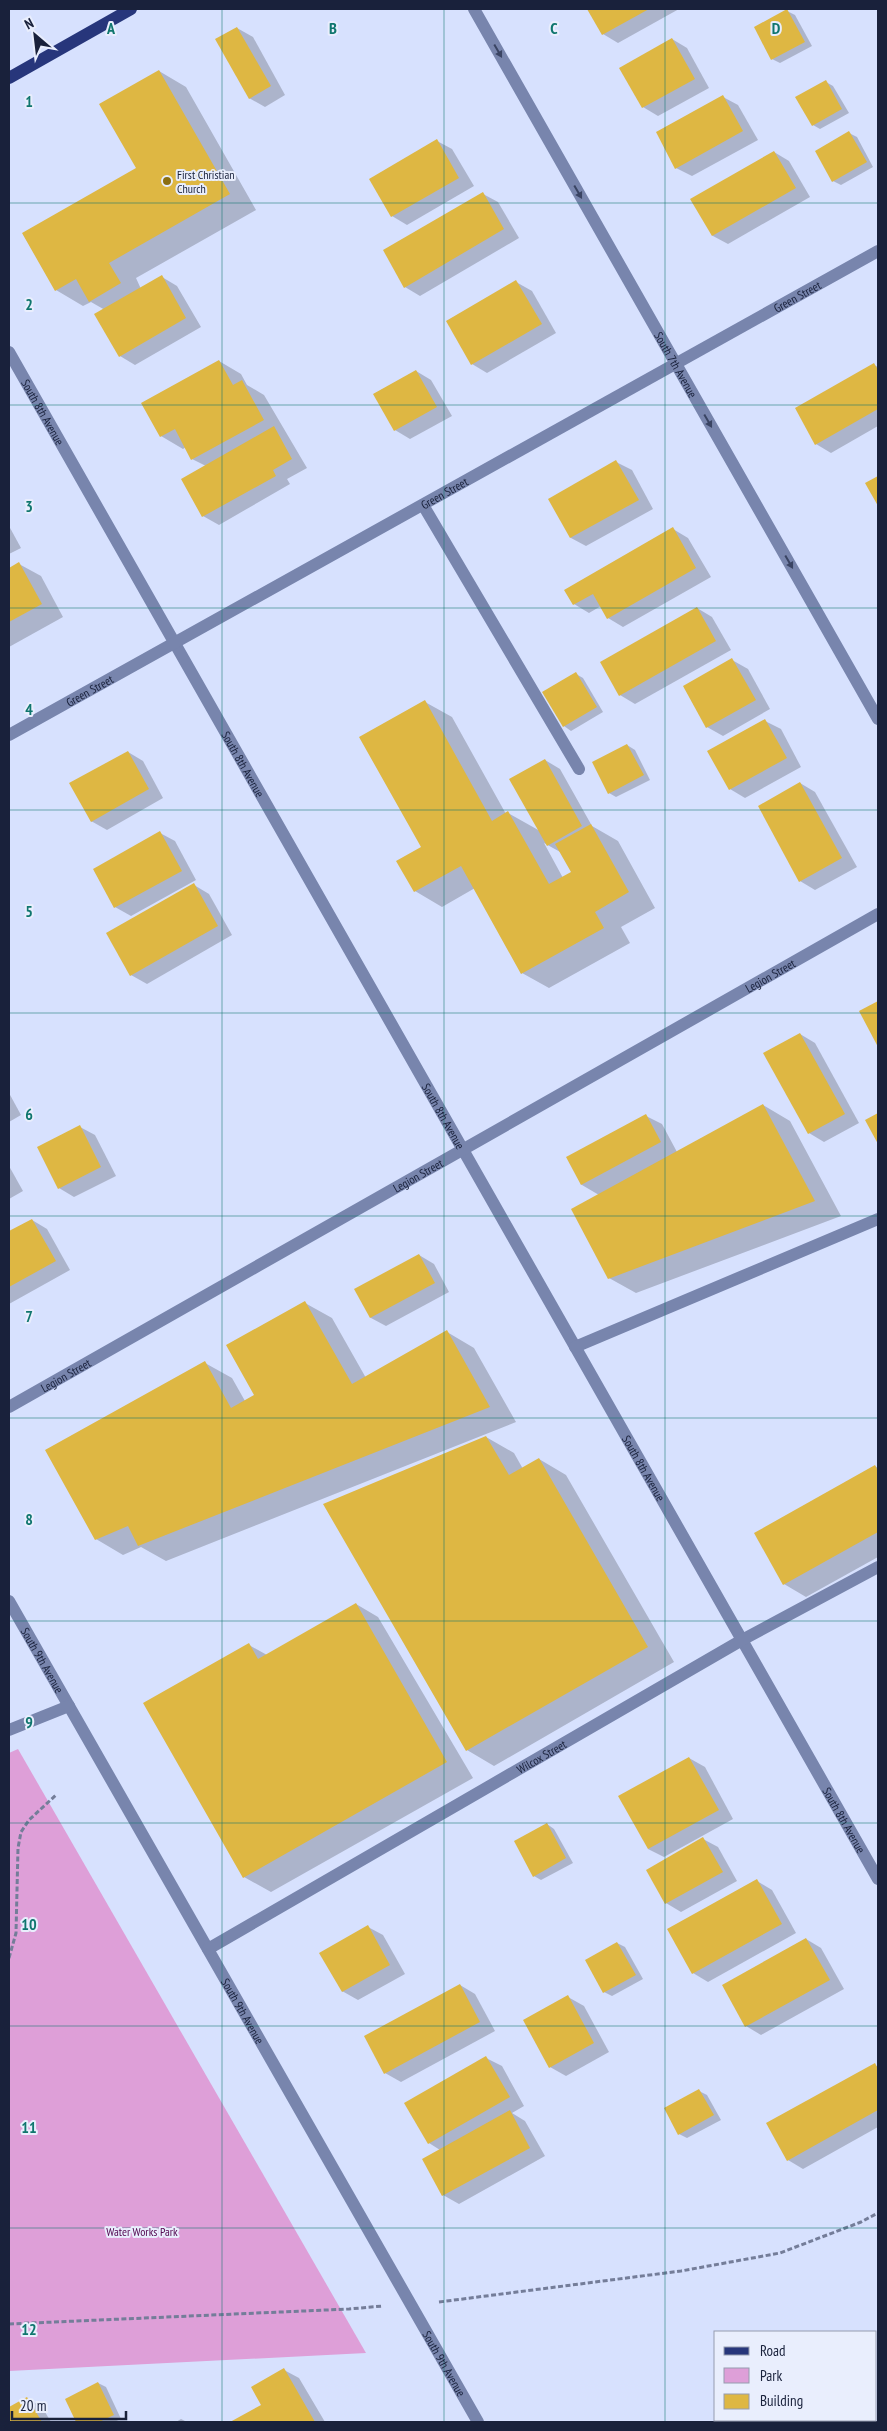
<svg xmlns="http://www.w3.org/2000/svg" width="887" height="2431" font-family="'PT Sans Narrow',sans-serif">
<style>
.green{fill:#de9fd8}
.shadow{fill:#0003;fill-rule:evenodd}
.building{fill:#deb743}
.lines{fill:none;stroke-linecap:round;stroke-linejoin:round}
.path{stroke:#747d99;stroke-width:3;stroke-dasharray:5 2.5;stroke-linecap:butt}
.minor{stroke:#7885ad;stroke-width:12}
.major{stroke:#27367b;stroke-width:12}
.oneway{fill:#3a4463}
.grid{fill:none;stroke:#0f766e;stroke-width:1;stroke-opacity:0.55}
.poi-dot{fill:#8c6f12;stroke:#e9eefd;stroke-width:2}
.labels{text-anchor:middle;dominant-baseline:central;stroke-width:4;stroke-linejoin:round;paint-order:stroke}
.poi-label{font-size:12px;fill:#19213b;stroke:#e9eefd;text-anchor:start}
.street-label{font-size:12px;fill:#19213b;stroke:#e9eefd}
.park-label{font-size:12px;fill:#51044e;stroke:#e9eefd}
.grid-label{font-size:16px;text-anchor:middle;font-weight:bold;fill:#0f766e;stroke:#e9eefd;stroke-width:4;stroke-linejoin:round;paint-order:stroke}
</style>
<rect width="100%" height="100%" fill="#d7e1fe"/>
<path class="green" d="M18,1749l348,604 -357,18v-618z"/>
<g class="shadow">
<path d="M588,9h91l-61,34 -15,-9z"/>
<path d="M787,11l8,4 17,31 -32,17 -8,-4z"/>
<path d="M237,28l16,9 32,58 -20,12 -16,-9z"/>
<path d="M672,39l15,9 22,40 -51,28 -15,-9z"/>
<path d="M159,71l27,16 70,123 -120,68 5,11 21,-12 15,9 24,41 -66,38 -15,-9 -15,-46 -14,-8 -8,4 -27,-16 -33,-56 114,-65z"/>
<path d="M826,82l7,4 16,27 -29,16 -7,-4z"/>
<path d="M723,97l15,8 20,35 -66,36 -16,-8z"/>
<path d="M849,133l8,4 16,30 -32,18 -8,-4z"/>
<path d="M437,141l15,8 22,37 -67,39 -15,-9z"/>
<path d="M774,152l15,9 21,36 -82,47 -15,-8 -21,-37z"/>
<path d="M483,194l15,8 21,36 -99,58 -15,-9z"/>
<path d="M516,282l16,9 24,42 -69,40 -15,-9 -25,-43z"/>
<path d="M219,361l22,13 6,11 17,10 43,73 -20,11 3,5 -71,41 -16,-9 3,-50 -14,-7 -6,-12 -3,2 -22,-13z"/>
<path d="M874,365l4,2v59l-47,27 -15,-9z"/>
<path d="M416,371l15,9 21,36 -42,23 -15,-9 -21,-36z"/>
<path d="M616,462l16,8 21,39 -67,37 -15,-8 -21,-39z"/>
<path d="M9,526l12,22 -12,6z"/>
<path d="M673,529l15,9 23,39 -88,50 -15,-9 -7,-12 -12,7 -15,-9z"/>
<path d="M19,564l22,12 22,41 -54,30v-78z"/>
<path d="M697,608l15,9 19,33 -96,54 -15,-9z"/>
<path d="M732,660l16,9 22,40 -47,27 -16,-9 -23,-40z"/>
<path d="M576,674l7,4 20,34 -32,19 -7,-5z"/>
<path d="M425,702l27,15 54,97 2,-1 32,18 5,-71 15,9 32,57 26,15 37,67 -34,19 9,16 -81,45 -27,-15 -47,-85 -33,19 -27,-16 8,-43zM544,843l18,10 10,19 -9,6z"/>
<path d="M765,721l16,8 20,38 -56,31 -15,-9z"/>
<path d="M627,745l8,5 15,30 -34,17 -7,-4z"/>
<path d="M128,752l15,9 20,37 -56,32 -16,-9z"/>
<path d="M800,783l15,9 42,75 -42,23 -15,-9z"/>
<path d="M160,833l15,8 21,39 -65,36 -16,-9 -21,-37z"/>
<path d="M194,885l15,9 23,41 -85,49 -16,-9z"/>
<path d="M800,1034l15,9 44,80 -35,19 -15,-9z"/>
<path d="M9,1093l12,22 -12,7z"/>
<path d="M763,1105l27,16 51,95 -205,77 -27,-15 -10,-83 -17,-10 -14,-28 78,-41 16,8 15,28z"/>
<path d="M80,1127l15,8 21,41 -42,21 -15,-9z"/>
<path d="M9,1166l14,25 -14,8z"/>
<path d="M32,1220l15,9 23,41 -61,34v-71z"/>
<path d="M419,1255l15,9 15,28 -63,34 -15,-8 -15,-28z"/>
<path d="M305,1303l27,15 34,60 81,-46 27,16 42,74 -350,139 -25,-14 -18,8 -27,-16 109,-176 27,15 13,23 10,-6z"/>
<path d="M486,1437l28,16 9,16 16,-10 27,16 108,187 -180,104 -27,-16z"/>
<path d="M875,1466l3,2v89l-72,40 -22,-13z"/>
<path d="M356,1604l22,13 95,161 -202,114 -27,-15 5,-232 18,10z"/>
<path d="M689,1758l16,9 28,52 -69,38 -16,-8z"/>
<path d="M547,1824l7,5 19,34 -32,17 -7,-4z"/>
<path d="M703,1839l15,8 19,34 -56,31 -15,-9z"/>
<path d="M757,1881l15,9 24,43 -88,49 -15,-9z"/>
<path d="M368,1927l15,8 22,39 -47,26 -16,-9z"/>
<path d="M806,1939l15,9 23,41 -83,46 -15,-9z"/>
<path d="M617,1943l8,4 18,32 -31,17 -8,-4z"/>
<path d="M460,1985l15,9 20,37 -94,51 -16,-9z"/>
<path d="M568,1997l16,9 25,46 -43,24 -16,-9z"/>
<path d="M486,2058l16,8 22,40 -12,7 13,8 20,35 -86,48 -16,-9 -3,-45 -11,-7z"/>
<path d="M875,2065l3,2v60l-75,42 -15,-9z"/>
<path d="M699,2091l8,4 14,25 -34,18 -8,-4z"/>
<path d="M284,2370l15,8 26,44h-92l30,-17z"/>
<path d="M98,2383l8,4 15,32 -7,3h-36l-11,-23z"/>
<path d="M27,2398l15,9 9,15h-42v-14z"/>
<path d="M181,2419l6,3h-11z"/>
</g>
<g class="building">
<path d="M587,9h62l-47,26z"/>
<path d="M787,9l18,33 -34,18 -17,-33z"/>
<path d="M237,27l34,59 -22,13 -34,-60z"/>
<path d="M672,38l23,41 -53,29 -23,-40z"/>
<path d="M159,70l71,124 -121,69 12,20 -32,19 -13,-23 -21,12 -33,-58 114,-65 -37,-64z"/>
<path d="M826,80l16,29 -30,17 -17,-29z"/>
<path d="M723,95l20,36 -68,38 -19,-37z"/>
<path d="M849,131l18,31 -35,20 -17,-31z"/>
<path d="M437,139l22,39 -68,39 -22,-38z"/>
<path d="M774,151l22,37 -84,48 -22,-37z"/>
<path d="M483,192l21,37 -100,59 -21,-38z"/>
<path d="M162,275l24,43 -67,39 -25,-43z"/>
<path d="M516,280l26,44 -71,41 -25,-44z"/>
<path d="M219,360l14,25 9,-5 22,40 -73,40 -16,-31 -15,8 -19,-34z"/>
<path d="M874,363l4,7v39l-63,36 -20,-37z"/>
<path d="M416,370l21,37 -43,24 -21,-37z"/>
<path d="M274,426l18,33 -19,11 3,6 -74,41 -21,-38z"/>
<path d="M616,460l23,40 -69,38 -22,-39z"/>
<path d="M878,476v30l-13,-23z"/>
<path d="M673,527l23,41 -89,51 -14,-25 -20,11 -9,-15z"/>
<path d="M19,562l23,42 -33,18v-54z"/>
<path d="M697,607l19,34 -97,55 -19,-34z"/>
<path d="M732,658l24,42 -50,28 -23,-42z"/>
<path d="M576,672l21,35 -34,20 -21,-35z"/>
<path d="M425,700l67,121 16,-10 41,73 22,-12 -16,-28 36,-20 38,68 -34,20 9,16 -83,46 -60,-108 -47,26 -18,-31 25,-14 -62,-110z"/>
<path d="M765,719l22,39 -58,32 -22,-39z"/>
<path d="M627,744l17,31 -36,19 -16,-32z"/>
<path d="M128,751l21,38 -58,33 -22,-39z"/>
<path d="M545,759l37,67 -35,20 -38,-67z"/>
<path d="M800,782l42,76 -43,24 -41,-76z"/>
<path d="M160,831l22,40 -68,37 -21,-39z"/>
<path d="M194,883l24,43 -88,50 -24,-43z"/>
<path d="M878,1001v46l-19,-36z"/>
<path d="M800,1033l45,81 -37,20 -45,-81z"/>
<path d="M763,1104l52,97 -207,78 -37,-70z"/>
<path d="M878,1113v31l-13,-24z"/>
<path d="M646,1114l15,28 -80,43 -15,-28z"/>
<path d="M80,1125l21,42 -43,22 -21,-42z"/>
<path d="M32,1219l24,42 -47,26v-56z"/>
<path d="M419,1254l16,29 -65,35 -16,-29z"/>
<path d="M305,1301l47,83 95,-54 43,77 -352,139 -10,-20 -33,14 -50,-90 160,-89 26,47 23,-13 -28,-50z"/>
<path d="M486,1436l23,39 30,-17 109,189 -182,104 -143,-247z"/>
<path d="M875,1465l3,6v61l-95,53 -29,-52z"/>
<path d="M356,1603l91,159 -204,116 -100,-175 106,-60 9,16z"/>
<path d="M689,1757l30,53 -71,39 -30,-53z"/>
<path d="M547,1823l19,35 -33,19 -19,-36z"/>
<path d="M703,1837l20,35 -58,32 -19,-34z"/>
<path d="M757,1879l25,45 -90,50 -25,-45z"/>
<path d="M368,1925l22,40 -48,27 -23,-39z"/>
<path d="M806,1938l24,42 -85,47 -23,-42z"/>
<path d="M617,1942l19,33 -33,18 -18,-33z"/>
<path d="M460,1984l20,38 -96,52 -20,-38z"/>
<path d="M568,1995l26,48 -45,25 -26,-48z"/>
<path d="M486,2056l24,41 -82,47 -24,-41z"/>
<path d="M875,2063l3,6v41l-91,51 -21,-38z"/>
<path d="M699,2089l15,26 -36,20 -14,-27z"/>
<path d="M510,2110l20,38 -88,48 -20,-37z"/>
<path d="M284,2368l31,54h-85l31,-17 -10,-18z"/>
<path d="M98,2382l16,33 -15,7h-23l-11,-23z"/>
<path d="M27,2397l15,25h-33v-15z"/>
</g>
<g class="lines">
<g class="path">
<path d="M9,1958l7,-25 2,-85 3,-16 8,-12 27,-25"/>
<path d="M439,2302l242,-31 99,-18 81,-31 17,-9"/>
<path d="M9,2324l340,-15 34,-3"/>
</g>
<g class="minor">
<path id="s1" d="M474,9l404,710"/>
<path id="s2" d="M9,352l869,1527"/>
<path d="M423,505l156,264"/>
<path id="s3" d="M9,735l869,-484"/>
<path d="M575,1347l303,-128"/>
<path id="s4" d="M9,1407l869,-493"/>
<path id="s5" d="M9,1601l469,821"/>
<path d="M9,1730l60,-24"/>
<path id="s6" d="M208,1949l534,-309 136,-73"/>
</g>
<path class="major" d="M9,78l122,-69"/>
</g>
<defs><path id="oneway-solid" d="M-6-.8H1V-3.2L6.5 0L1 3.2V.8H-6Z" transform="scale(1.25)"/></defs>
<g class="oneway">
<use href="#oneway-solid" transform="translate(498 51) rotate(60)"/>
<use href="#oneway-solid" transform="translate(578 192) rotate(60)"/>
<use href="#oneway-solid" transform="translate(708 421) rotate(60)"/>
<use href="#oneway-solid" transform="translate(789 562) rotate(60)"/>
</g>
<path class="grid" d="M222,9v2413M444,9v2413M665,9v2413M9,203h869M9,405h869M9,608h869M9,810h869M9,1013h869M9,1216h869M9,1418h869M9,1621h869M9,1823h869M9,2026h869M9,2228h869"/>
<circle class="poi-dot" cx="167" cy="181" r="5"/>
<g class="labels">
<g class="poi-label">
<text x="177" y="174">First Christian<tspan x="177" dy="14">Church</tspan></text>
</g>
<g class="street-label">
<text stroke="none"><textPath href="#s3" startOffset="902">Green Street</textPath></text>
<text stroke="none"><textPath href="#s1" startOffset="409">South 7th Avenue</textPath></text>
<text stroke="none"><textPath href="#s2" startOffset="69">South 8th Avenue</textPath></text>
<text stroke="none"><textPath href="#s3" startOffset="498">Green Street</textPath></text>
<text stroke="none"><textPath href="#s3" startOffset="92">Green Street</textPath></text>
<text stroke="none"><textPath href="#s2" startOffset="474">South 8th Avenue</textPath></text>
<text stroke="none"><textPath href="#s4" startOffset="875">Legion Street</textPath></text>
<text stroke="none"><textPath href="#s2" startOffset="879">South 8th Avenue</textPath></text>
<text stroke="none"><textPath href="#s4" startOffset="470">Legion Street</textPath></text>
<text stroke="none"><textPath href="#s4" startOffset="65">Legion Street</textPath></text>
<text stroke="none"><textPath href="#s2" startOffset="1284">South 8th Avenue</textPath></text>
<text stroke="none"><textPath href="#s5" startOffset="68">South 9th Avenue</textPath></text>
<text stroke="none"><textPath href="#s6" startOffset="385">Wilcox Street</textPath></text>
<text stroke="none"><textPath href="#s2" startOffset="1689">South 8th Avenue</textPath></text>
<text stroke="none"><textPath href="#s5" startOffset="472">South 9th Avenue</textPath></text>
<text stroke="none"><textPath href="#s5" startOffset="878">South 9th Avenue</textPath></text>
</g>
<g class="park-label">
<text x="142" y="2231">Water Works Park</text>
</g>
</g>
<g class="grid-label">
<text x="111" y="34">A</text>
<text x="333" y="34">B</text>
<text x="554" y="34">C</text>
<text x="776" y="34">D</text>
<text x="29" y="107">1</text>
<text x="29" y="310">2</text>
<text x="29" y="512">3</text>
<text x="29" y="715">4</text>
<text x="29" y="917">5</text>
<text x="29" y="1120">6</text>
<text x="29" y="1322">7</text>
<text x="29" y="1525">8</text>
<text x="29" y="1728">9</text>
<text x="29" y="1930">10</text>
<text x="29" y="2133">11</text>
<text x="29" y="2335">12</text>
</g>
<rect width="887" height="2431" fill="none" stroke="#19213b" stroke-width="20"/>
<rect x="714" y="2331" width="162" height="90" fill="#e9eefd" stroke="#969caf"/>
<rect x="724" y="2347" width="25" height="8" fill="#27367b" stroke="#969caf"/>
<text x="760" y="2356" font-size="15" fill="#19213b">Road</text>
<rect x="724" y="2368" width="25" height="15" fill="#de9fd8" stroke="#969caf"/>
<text x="760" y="2381" font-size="15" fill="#19213b">Park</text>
<rect x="724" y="2394" width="25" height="15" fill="#deb743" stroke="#969caf"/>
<text x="760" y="2406" font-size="15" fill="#19213b">Building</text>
<g transform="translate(35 35) rotate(332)" stroke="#e9eefd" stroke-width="4" paint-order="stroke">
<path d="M0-4L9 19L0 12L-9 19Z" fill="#19213b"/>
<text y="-8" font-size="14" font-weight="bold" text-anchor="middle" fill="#19213b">N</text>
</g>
<path d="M12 2411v8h114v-8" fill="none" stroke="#19213b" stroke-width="2.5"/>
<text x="20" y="2411" font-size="15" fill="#19213b" stroke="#e9eefd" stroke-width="4" paint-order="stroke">20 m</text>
</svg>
